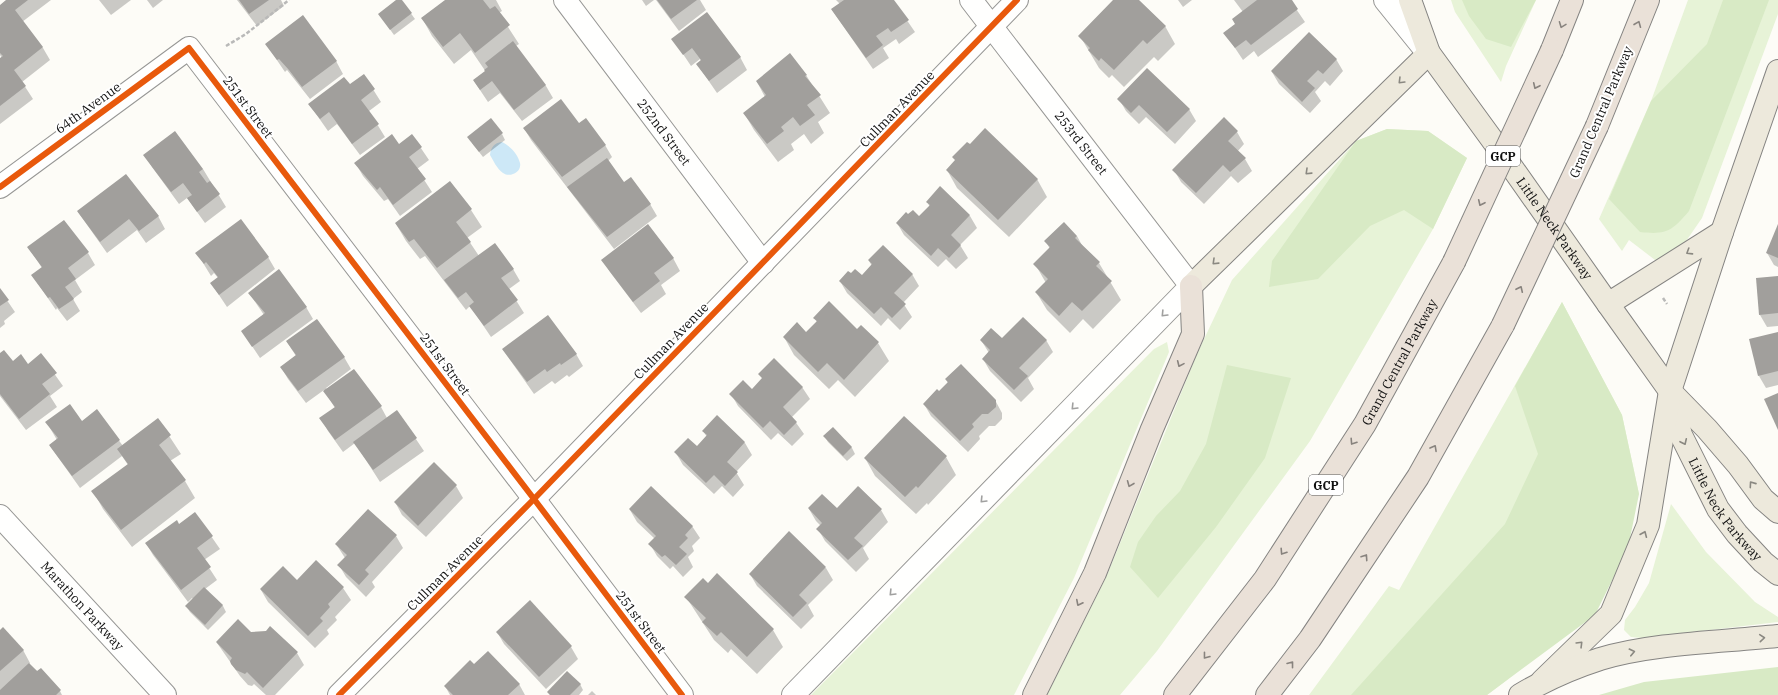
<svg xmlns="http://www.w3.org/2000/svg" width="1778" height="695" font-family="'IBM Plex Serif',serif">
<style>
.green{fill:#e7f3d7}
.forest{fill:#d8eac5}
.water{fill:#cde8f7}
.shadow{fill:#0003}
.building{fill:#a19f9c}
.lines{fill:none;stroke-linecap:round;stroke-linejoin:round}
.minor-casing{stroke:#979795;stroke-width:24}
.major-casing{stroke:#858482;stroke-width:24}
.highway-casing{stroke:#858482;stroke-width:24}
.path{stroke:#b9b9b8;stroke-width:2.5;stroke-dasharray:4 2;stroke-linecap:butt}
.minor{stroke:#fffffe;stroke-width:22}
.major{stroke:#ede9dc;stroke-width:22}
.highway{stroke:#eae1d8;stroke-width:22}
.highway-bridge-casing{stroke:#858482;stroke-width:24;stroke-linecap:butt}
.highway-bridge{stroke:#eae1d8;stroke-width:22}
.cycleway-casing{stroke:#fff;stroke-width:8}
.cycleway{stroke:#e8590c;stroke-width:6}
.oneway{stroke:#88837e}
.oneway2{stroke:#8a8881}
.oneway3{stroke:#a0a09f}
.labels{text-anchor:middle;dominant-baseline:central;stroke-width:4;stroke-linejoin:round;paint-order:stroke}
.shield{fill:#fff;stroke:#585858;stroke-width:1}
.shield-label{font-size:12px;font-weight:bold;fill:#111}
.street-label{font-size:13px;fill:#111;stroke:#fff}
</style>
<rect width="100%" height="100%" fill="#fdfcf7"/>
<g class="green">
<path d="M1451,0h85l-30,66 -5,16 -46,-70z"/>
<path d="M1688,0h90v14l-76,204 -18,26 -25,19 -30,-23 -7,11 -23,-32 52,-118z"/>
<path d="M1387,129l41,2 39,27 -34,71 -123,212 -153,210 -37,44h-73l61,-122 89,-219 35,-74 124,-139z"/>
<path d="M1562,302l60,113 17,79 -131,185 -21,16h-178l80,-109 10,4z"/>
<path d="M1167,342l2,10 -95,226 -60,117h-203l343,-346z"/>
<path d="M1671,504l35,48 49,50 23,15v5l-136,16 -11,-1 -7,-7 1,-10 10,-13 14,-24z"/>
</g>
<g class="forest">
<path d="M1462,0h74l-25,47 -25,-8 -17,-23z"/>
<path d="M1723,0h46l-80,211c-17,20 -22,24 -49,21l-31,-33 42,-98 56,-57z"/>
<path d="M1387,129l41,2 39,27 -34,71 -29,-19 -34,16 -52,53 -49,8 3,-26 84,-120z"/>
<path d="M1562,302l60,113 17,79 -11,54 -33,67 -108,80h-136l154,-171 33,-70 -23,-68z"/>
<path d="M1227,365l64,13 -26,80 -49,69 -58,71 -28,-31 8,-25 18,-26 24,-25 26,-47z"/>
<path d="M1778,667v28h-179l45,-13z"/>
</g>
<path class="water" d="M502,142c7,3 16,12 18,21 2,9 -10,15 -17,10 -6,-4 -10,-13 -13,-18 1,-8 4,-12 12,-13z"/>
<g class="shadow">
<path d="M6,0h45l-29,22 21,26 7,12 -28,22 11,17 -33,25v-64l2,-2 -2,-3v-49l6,-5z"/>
<path d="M99,0h32l-20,15z"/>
<path d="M147,0h16l-10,8z"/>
<path d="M237,0h44l3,6 -27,20z"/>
<path d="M397,0h4l14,19 -21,16 -15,-21z"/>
<path d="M446,0h50l6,11 -3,2 20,31 -3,2 30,40 7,12 -31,23 -22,-28 -12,9 -14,-21 12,-9 -15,-22 -17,14 -22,-28 -10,-18z"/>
<path d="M642,0h12l-8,6z"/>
<path d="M656,0h44l6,10 -27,21z"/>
<path d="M836,0h57l22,32 -16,12 -3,-5 -13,9 6,10 -16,11 -41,-59 8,-6z"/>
<path d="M1115,0h23l27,26 10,18 -17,17 -4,-4 -30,30 -12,-12 -3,3 -10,-10 -19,-32z"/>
<path d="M1178,0h14l-9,7z"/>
<path d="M1234,0h56l15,22 -47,35 -4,-6 -11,9 -18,-27 11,-9 7,-12z"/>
<path d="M673,39l67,18 7,13 -30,23 -20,-29 4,-3 -1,-2 -9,7z"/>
<path d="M266,44l70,17 7,13 -33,25 -23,-29 -2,2z"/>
<path d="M1336,59l7,12 -13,15 -5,-5 -10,11 6,9 -11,12 -31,-29 -7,-12z"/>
<path d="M364,75l17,27 -12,9 16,26 -25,18 -23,-31 -9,7 -19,-27 40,-18z"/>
<path d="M806,75l24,38 -12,9 6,11 -13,11 -7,-10 -13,10 3,6 -16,12 -24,-32 -10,-17 21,-16 -8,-15z"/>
<path d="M1119,99l70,10 7,12 -21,23 -29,-27 -7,7 -13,-13z"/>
<path d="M1224,118l13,14 7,12 -7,8 8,7 7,12 -14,12 -7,-7 -27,28 -23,-22 -7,-12z"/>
<path d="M579,124l26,21 7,12 -4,4 16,22 26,21 7,12 -43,33 -83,-109 -7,-12z"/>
<path d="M502,134l3,6 -22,17 -11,-14z"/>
<path d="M412,135l17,25 -12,9 15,23 -32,24 -12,-17 -4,2 -21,-25 -7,-12 43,-19z"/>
<path d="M145,155l58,14 23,38 -21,16 -18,-25 -8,6 -27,-37z"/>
<path d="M947,170l90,9 10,18 -38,40 -52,-49z"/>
<path d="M450,182l21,28 11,17 -15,11 12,18 34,13 7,12 -11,8 15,24 -33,24 -21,-31 -4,4 -41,-54 -5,3 -14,-18 -10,-17z"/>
<path d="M940,188l30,28 7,12 -17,17 8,13 -12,11 -10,-10 -8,8 -34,-32 -7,-12 12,-7 10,2 11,-11 -3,-5z"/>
<path d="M78,212l80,4 7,13 -19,14 -9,-13 -30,23z"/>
<path d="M64,221l24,32 7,12 -20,15 7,12 -9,7 7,12 -13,10 -10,-13 -1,2 -24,-35 10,-7 -13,-20z"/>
<path d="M1778,226v41l-4,-2 -7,-12z"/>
<path d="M1077,236l6,11 16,16 22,37 -28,29 -10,-10 -13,14 -23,-23 -11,-18 10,-9 -11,-19 15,-15 -4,-7z"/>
<path d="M197,253l71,4 7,12 -48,38 -16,-24 7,-5 -4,-5 -3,3z"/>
<path d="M673,258l7,13 -19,14 5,9 -25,19 -31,-41 -7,-12z"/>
<path d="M869,261l43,13 7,12 -16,17 9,14 -12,13 -12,-12 -7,8 -34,-33 -7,-12 22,-4 10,-11z"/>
<path d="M1778,277v49l-11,1 -7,-12z"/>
<path d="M0,290l15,22 -11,9 1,3 -5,4z"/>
<path d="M249,293l57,14 7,12 -53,39 -18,-27 22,-16z"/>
<path d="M814,318l43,12 4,-4 17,17 11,18 -34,36 -17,-17 -9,9 -35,-34 -10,-18 22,-4 11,-11z"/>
<path d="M1778,333v52l-12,3 -7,-12z"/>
<path d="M1002,339l44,1 7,12 -25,26 6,11 -13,13 -31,-31 -7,-12 6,-6 -8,-13z"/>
<path d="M287,342l57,15 7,12 -25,19 1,1 54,18 6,11 10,-7 27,40 -44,31 -25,-39 -12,9 -15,-21 -7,-13 14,-10 -11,-18 -18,13 -18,-24 -7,-12 15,-11z"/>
<path d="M503,350l73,4 7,12 -14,11 -2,-2 -12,9 -3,-3 -18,13z"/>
<path d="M0,354l13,8 15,3 13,-10 22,31 -13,10 7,11 -31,23 -26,-34z"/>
<path d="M759,374l43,13 8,12 -18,18 12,17 -12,12 -14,-13 -7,7 -33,-34 -7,-12 21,-4 11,-11z"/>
<path d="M946,380l49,20 7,13v6l-7,7h-6l-10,10 1,3 -12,13 -37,-36 -7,-12 15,-11 9,-10z"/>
<path d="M97,411l26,35 35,-27 23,35 -11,7 15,20 10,17 -63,49 -29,-38 -10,-18 35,-26 -6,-9 -42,32 -30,-42 7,-6 -10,-17 35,-1z"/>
<path d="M717,417l28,26 7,12 -16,17 8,13 -11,12 -11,-11 -8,8 -31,-29 -7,-12 21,-6 10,-10 -4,-6z"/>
<path d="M833,429l19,19 3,6 -8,7 -19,-19 -3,-5z"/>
<path d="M946,457l10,18 -28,30 -1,-2 -11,11 -41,-38 -10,-18z"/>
<path d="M456,486l7,12 -37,39 -24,-22 -7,-13z"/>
<path d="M859,487l22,23 7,12 -25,26 6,11 -13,13 -31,-31 -7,-12 3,-3 -5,-5 -7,-12 28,1z"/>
<path d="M368,510l28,26 7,12 -31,34 3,5 -9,10 -20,-20 -7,-12 6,-7 -9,-14z"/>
<path d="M630,510l62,16 8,12 -8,8 2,5 -6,6 5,10 -10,10 -10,-11 -3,3 -13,-13 -7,-12 5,-5 -18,-17z"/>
<path d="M195,513l25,36 -16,11 13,20 -12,9 18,17 3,6 -18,18 -18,-18 -4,-6 7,-7 -1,-1 -4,4 -35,-47 -7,-12 33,-18z"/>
<path d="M316,562l27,26 8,12 -16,17 2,3 -10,10 2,4 -14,14 -47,-46 -7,-12 36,-9z"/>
<path d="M826,568l7,12 -25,25 6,11 -13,13 -44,-43 -7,-12z"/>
<path d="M686,597l87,33 10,17 -26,27 -26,-25 -3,4 -14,-13z"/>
<path d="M270,627l27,26 7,12 -29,30h-9l-12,-11 -2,2 -4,-1 -8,-9 -23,-33 33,-10 16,-1z"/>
<path d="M0,632l23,18 7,13 -1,1 31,27 2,4h-62z"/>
<path d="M497,632l74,15 7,12 -32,30 -42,-45z"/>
<path d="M474,666l45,18 6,11h-75l-5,-9z"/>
<path d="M580,684l3,6 -4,5h-29l-2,-3z"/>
<path d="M592,691l4,4h-8z"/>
</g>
<g class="building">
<path d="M6,0h22l-13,10 28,37 -29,23 12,16 -26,20v-48l3,-2 -3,-3v-48z"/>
<path d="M239,0h30l-20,14z"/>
<path d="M396,0h6l10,13 -22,17 -12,-16z"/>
<path d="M445,0h38l7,9 5,-3 15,19 -35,28 -15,-20 -17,14 -22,-29z"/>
<path d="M657,0h40l-26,19z"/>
<path d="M844,0h50l15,20 -18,12 -3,-4 -12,8 7,9 -17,13 -35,-49z"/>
<path d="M1113,0h26l27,26 -19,18 -4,-4 -29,30 -13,-12 -2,3 -11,-11 2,-2 -12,-12z"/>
<path d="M1257,0h35l6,9 -47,36 -5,-5 -11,8 -12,-15 12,-9 -3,-5z"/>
<path d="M707,12l34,45 -32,24 -13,-17 5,-4 -9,-12 -9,7 -12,-16z"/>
<path d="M303,15l34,46 -35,26 -13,-17 -10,-11 -2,1 -12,-16z"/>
<path d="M1309,32l28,27 -14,15 -5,-4 -11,11 8,7 -13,14 -31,-31z"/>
<path d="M513,41l33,44 -32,25 -22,-29 -12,9 -7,-10 12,-9 -1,-1 4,-3 -3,-4z"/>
<path d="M790,53l17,22 -2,1 16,19 -14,10 8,10 -15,11 -7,-9 -12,10 3,4 -17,13 -24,-31 23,-18 -10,-14z"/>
<path d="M1147,68l43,41 -23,23 -28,-27 -8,8 -14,-14z"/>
<path d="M364,74l11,15 -14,11 18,24 -27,20 -23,-32 -9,7 -12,-15 36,-27 6,7z"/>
<path d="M561,99l18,24 7,-5 20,27 -44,32 -39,-49z"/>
<path d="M1224,117l14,14 -10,10 18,17 -16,14 -7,-7 -27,28 -24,-23z"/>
<path d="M491,118l12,15 -24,19 -12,-15z"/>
<path d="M985,128l53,51 -40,41 -52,-50 9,-10 -3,-3 15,-15 3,2z"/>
<path d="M175,131l28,38 -4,3 8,11 3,-2 10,13 -23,18 -10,-14 5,-3 -9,-12 -12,9 -28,-37z"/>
<path d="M392,134l7,10 13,-10 10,13 -13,10 17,22 -33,26 -13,-18 -3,3 -23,-27z"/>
<path d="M607,158l17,24 7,-5 20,27 -44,33 -40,-50z"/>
<path d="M126,174l33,42 -20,15 -10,-12 -29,23 -23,-31z"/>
<path d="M450,181l22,28 -16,13 15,20 -34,26 -23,-29 -5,3 -14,-19z"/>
<path d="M940,186l30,29 -19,20 10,10 -12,13 -11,-10 -7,8 -35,-33 10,-11 2,2 5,-4 6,6 11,-11 -4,-3z"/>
<path d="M241,219l28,38 -50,38 -9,-12 8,-6 -12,-15 -2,2 -9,-11z"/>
<path d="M64,220l25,32 -21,16 8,11 -11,8 9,12 -15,10 -9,-12 -2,1 -17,-23 11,-8 -15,-20z"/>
<path d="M1064,222l13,14 -2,2 25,24 -4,4 16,15 -30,30 -10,-9 -13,14 -24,-24 13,-13 -15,-15 17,-17 -6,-6z"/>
<path d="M648,224l26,34 -20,15 6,8 -27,21 -32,-42z"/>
<path d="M1778,224v34l-12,-5z"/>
<path d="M495,243l19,26 -13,9 17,22 -34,26 -15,-20 5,-4 -8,-10 -8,6 -14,-18z"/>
<path d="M883,245l30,29 -19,19 12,11 -14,14 -11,-11 -7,7 -35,-33 9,-10 3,2 4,-4 7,6 10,-11 -4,-4z"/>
<path d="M279,269l28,38 -55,40 -11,-16 24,-18 -17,-20z"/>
<path d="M1778,276v37l-19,2 -3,-37z"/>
<path d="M0,288l9,12 -9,6z"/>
<path d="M829,301l28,28 4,-4 18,17 -35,38 -17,-17 -9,9 -35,-35 14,-15 9,10 11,-11 -4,-3z"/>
<path d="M548,315l29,39 -16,11 -1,-2 -13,9 -2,-3 -18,13 -25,-33z"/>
<path d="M1023,317l24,23 -28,28 9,8 -14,14 -32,-31 8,-9 -10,-10 11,-12 11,10z"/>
<path d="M317,319l28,38 -47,34 -18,-24 16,-12 -10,-14z"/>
<path d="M1778,332v39l-20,5 -9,-37z"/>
<path d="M4,350l9,11 8,-7 7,10 13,-11 16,20 -15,11 8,10 -31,25 -19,-25v-41z"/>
<path d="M774,358l29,29 -20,20 14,15 -13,13 -14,-14 -7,7 -34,-34 14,-14 9,9 10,-11 -4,-4z"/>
<path d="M961,364l35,36v7l-8,7h-6l-10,10 2,3 -14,14 -37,-37 14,-15 2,2 9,-9 -3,-3z"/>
<path d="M354,369l28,37 -47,34 -16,-22 16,-11 -12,-16z"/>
<path d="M1778,393v37l-14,-31z"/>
<path d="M70,404l12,17 15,-12 23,31 -48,36 -23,-31 9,-7 -13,-16z"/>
<path d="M397,410l20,28 -44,32 -20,-28z"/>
<path d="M717,415l28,27 -18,20 11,10 -13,14 -11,-11 -8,8 -32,-31 14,-14 9,8 10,-11 -5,-4z"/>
<path d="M904,416l43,40 -29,32 -2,-2 -11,11 -41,-39z"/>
<path d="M158,418l13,17 -12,10 27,35 -65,50 -30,-39 37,-27 -11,-15z"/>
<path d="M833,427l19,20 -9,9 -20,-20z"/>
<path d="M434,462l23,23 -39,41 -24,-24z"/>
<path d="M651,486l42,40 -8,9 3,3 -9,9 8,7 -11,11 -11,-10 -3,2 -14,-13 8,-8 -27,-27z"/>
<path d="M858,486l24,23 -28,29 9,8 -15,14 -32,-31 6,-6 -14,-15 14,-14 15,14z"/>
<path d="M368,509l29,26 -32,35 4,4 -10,11 -22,-20 10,-10 -12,-11z"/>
<path d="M195,512l18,24 -16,12 14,19 -30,23 -36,-47 32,-23 2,4z"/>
<path d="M789,531l37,36 -27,28 8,8 -14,14 -44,-43z"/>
<path d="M316,560l28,27 -16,17 2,3 -10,11 3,3 -15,15 -48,-47 23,-23 14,14z"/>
<path d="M717,573l57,56 -27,28 -26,-25 -4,4 -15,-14 4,-4 -22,-21 19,-19 5,5z"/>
<path d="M204,587l19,18 -18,20 -20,-19z"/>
<path d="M530,600l42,46 -33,31 -43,-45z"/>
<path d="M238,619l13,13 15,-1 4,-5 28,26 -35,36 -16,-16 -2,2 -9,-4 -5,-6 -1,-3 2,-3 -16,-16z"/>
<path d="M3,627l21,23 -24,21v-41z"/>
<path d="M488,651l32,33 -12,11h-55l-9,-9 26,-26 4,4z"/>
<path d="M29,663l8,8 4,-3 20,22 -5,5h-56v-5z"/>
<path d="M567,671l14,13 -11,11h-20l-3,-3z"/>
</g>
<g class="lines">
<g class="minor-casing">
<g id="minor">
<path id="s1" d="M565,0l198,263"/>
<path d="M1385,0l42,52"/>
<path d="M0,187l189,-139 345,451 148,196"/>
<path id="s2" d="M0,516l165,179"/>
<path d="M339,695l195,-196 483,-499"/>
<path d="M793,695l398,-409 -220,-286"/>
</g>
</g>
<g class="major-casing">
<g id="major">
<path id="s3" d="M1410,0l19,53 75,103 104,148 62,87 37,38 31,36 25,34 15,13"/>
<path d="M1191,286l238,-233"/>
<path d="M1608,304l114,-72"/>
<path id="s4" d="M1672,400l9,35 37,74 19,25 26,28 15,12"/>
<path d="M1542,681l69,-67 37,-89 22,-134 52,-159 56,-161"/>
<path d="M1520,695c25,-15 52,-27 80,-36 54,-16 121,-17 178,-23"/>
</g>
</g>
<g class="highway-casing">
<g id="highway">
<path d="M1552,50l20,-50"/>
<path d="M1597,126l51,-126"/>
<path d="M1034,695l61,-122 57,-144 41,-95 -2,-48"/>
<path id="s5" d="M1175,695l90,-116 100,-155 89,-162"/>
<path d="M1267,695l43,-56 108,-162 85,-152"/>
</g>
</g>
<g class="path">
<path d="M226,46l20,-12 43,-34"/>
<path d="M1663,298l4,6"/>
</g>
<use href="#minor" class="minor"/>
<use href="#major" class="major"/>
<use href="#highway" class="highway"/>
<g class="highway-bridge-casing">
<g id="highway-bridge">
<path d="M1454,262l98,-212"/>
<path d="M1503,325l94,-199"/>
</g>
</g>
<use href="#highway-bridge" class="highway-bridge"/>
<g class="cycleway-casing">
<g id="cycleway">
<path d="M0,187l189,-139 345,451 148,196"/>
<path d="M339,695l195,-196 483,-499"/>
</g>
</g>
<use href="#cycleway" class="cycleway"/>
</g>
<defs><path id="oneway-chevron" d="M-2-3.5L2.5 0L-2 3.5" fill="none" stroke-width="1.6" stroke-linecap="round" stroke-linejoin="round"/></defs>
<g class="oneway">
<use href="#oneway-chevron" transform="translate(1638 24) rotate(-68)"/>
<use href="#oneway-chevron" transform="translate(1562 25) rotate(111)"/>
<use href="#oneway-chevron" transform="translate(1536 86) rotate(115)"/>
<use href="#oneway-chevron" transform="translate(1481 203) rotate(115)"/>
<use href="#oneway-chevron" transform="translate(1520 289) rotate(-65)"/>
<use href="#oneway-chevron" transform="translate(1180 364) rotate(114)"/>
<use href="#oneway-chevron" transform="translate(1353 442) rotate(123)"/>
<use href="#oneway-chevron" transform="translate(1434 448) rotate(-61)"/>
<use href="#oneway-chevron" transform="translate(1130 484) rotate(112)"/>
<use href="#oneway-chevron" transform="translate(1283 552) rotate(123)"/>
<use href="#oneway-chevron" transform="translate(1365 557) rotate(-56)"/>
<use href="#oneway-chevron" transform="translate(1079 603) rotate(117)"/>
<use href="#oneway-chevron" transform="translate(1206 656) rotate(128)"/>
<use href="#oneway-chevron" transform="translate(1291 664) rotate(-52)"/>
</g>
<g class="oneway2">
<use href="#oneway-chevron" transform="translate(1401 81) rotate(135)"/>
<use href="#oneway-chevron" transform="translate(1308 172) rotate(136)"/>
<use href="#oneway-chevron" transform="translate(1689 252) rotate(148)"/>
<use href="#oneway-chevron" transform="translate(1215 262) rotate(136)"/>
<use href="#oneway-chevron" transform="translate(1684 442) rotate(65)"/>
<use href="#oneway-chevron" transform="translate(1752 484) rotate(-125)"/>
<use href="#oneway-chevron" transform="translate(1644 534) rotate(-67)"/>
<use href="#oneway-chevron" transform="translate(1762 638) rotate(-5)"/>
<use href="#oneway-chevron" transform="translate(1580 644) rotate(-45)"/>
<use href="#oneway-chevron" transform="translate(1632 652) rotate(-13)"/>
</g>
<g class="oneway3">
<use href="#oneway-chevron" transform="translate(1164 314) rotate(134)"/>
<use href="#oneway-chevron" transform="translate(1074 407) rotate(134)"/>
<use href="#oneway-chevron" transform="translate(983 500) rotate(134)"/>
<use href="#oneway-chevron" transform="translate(892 593) rotate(134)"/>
</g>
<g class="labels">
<g class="shield">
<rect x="1486" y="146" width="34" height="20" rx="3"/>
<rect x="1309" y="475" width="34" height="20" rx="3"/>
</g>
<g class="shield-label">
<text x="1503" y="156">GCP</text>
<text x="1326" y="485">GCP</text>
</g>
<g class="street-label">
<text transform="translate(248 107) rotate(53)">251st Street</text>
<text transform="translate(88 108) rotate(-36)">64th Avenue</text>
<text transform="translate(897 109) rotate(-46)">Cullman Avenue</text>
<text transform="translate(1601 112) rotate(-67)">Grand Central Parkway</text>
<text stroke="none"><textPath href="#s1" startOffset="165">252nd Street</textPath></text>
<text transform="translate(1081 143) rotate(52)">253rd Street</text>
<text stroke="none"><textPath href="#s3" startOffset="272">Little Neck Parkway</textPath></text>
<text transform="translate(671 341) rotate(-46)">Cullman Avenue</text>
<text stroke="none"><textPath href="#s5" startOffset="402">Grand Central Parkway</textPath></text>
<text transform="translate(445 364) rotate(53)">251st Street</text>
<text stroke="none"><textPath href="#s4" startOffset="123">Little Neck Parkway</textPath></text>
<text transform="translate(445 573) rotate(-45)">Cullman Avenue</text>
<text stroke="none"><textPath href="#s2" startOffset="122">Marathon Parkway</textPath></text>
<text transform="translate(641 622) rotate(53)">251st Street</text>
</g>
</g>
</svg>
